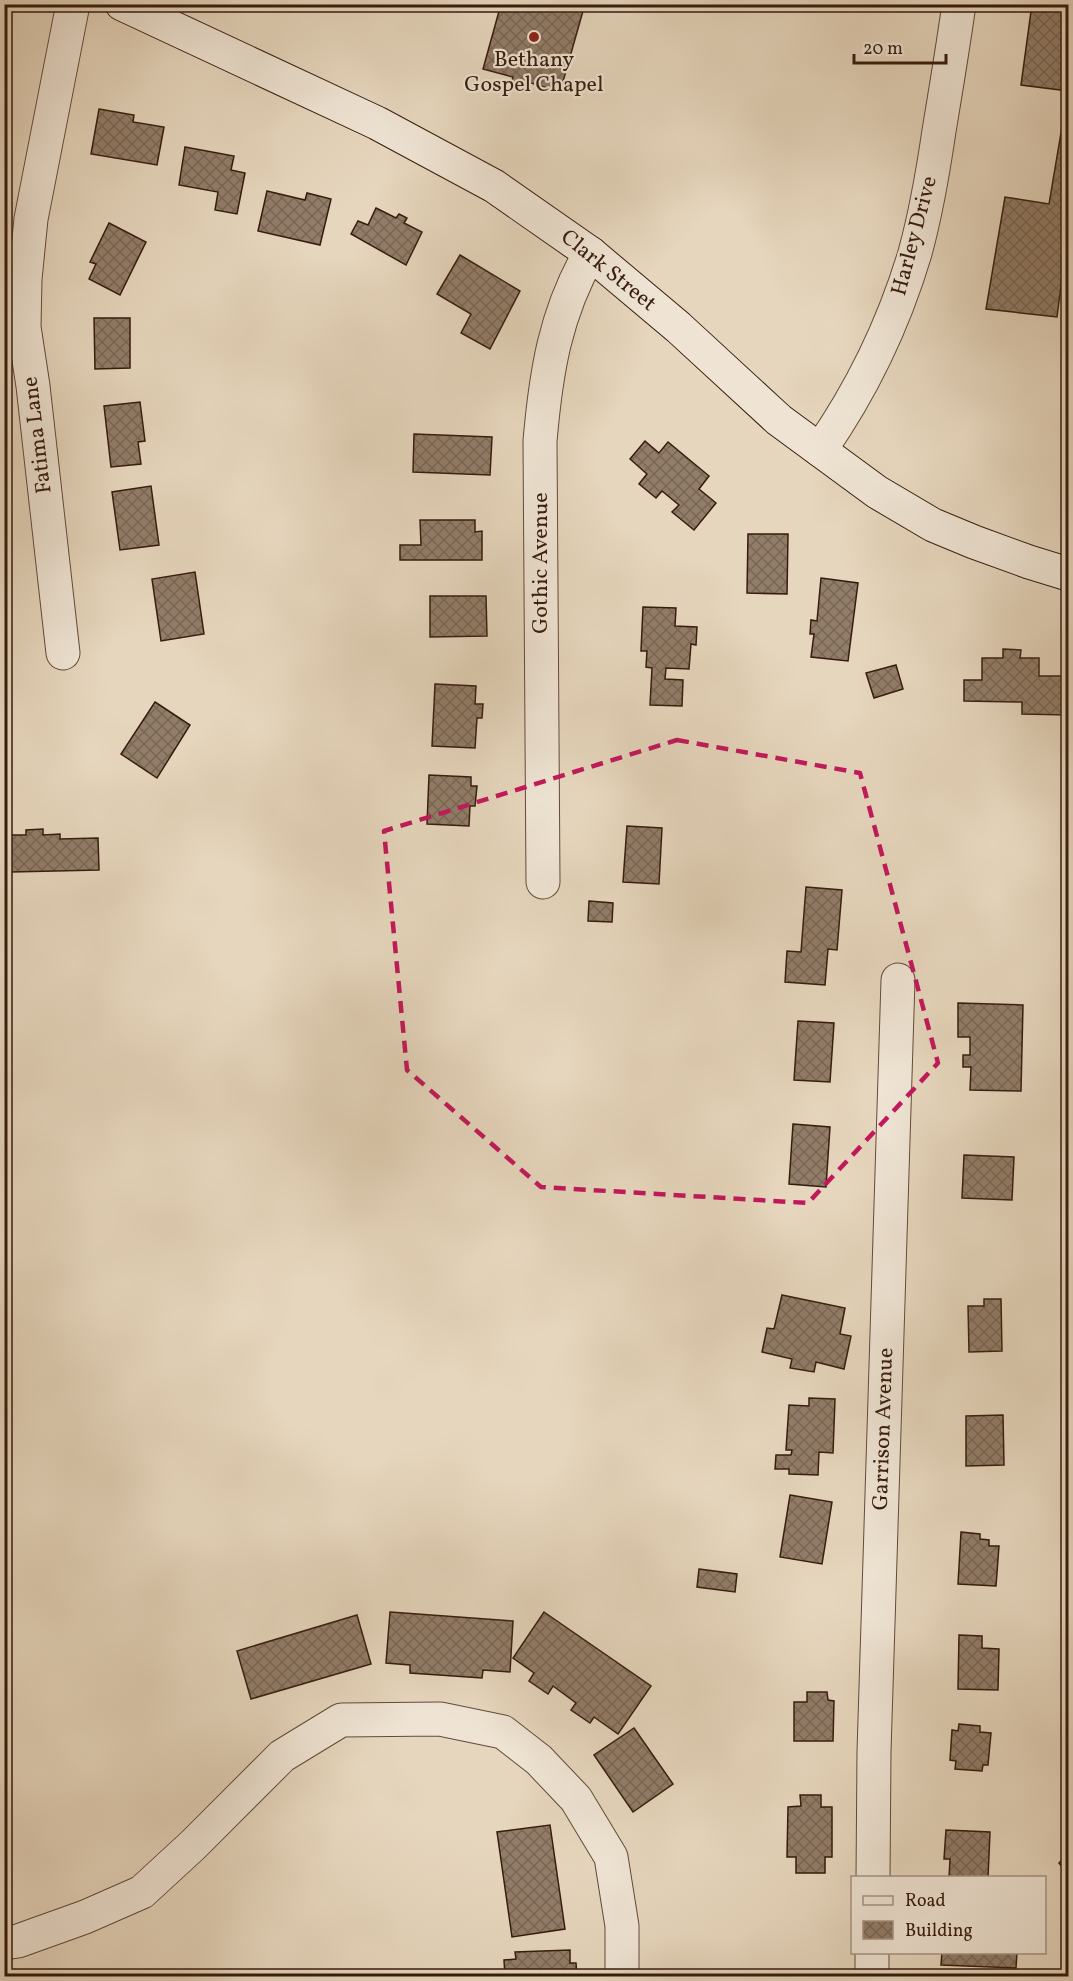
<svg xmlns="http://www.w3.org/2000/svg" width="1073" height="1981" font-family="Vollkorn,serif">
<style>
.building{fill:url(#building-cross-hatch);stroke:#361c0e;stroke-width:1.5}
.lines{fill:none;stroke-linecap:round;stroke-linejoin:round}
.street-casing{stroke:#624a3a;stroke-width:35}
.secondary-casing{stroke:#361c0e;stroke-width:35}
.street{stroke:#efe4d4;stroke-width:33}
.secondary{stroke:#efe4d4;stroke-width:33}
.marked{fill:none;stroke:#c2185b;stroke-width:4.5;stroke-dasharray:12 8;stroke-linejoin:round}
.poi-dot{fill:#8f2418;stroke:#efe4d4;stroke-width:2}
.labels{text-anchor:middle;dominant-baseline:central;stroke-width:4.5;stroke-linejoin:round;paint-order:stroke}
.poi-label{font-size:22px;fill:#361c0e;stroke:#efe4d4}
.street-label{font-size:22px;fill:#361c0e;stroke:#efe4d4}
</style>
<defs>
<pattern id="building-cross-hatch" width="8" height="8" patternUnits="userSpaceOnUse" patternTransform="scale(1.5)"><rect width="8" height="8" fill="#927d69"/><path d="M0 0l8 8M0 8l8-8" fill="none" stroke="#786655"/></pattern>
</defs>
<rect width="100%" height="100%" fill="#e6d6bd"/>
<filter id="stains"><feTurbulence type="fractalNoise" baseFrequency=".00333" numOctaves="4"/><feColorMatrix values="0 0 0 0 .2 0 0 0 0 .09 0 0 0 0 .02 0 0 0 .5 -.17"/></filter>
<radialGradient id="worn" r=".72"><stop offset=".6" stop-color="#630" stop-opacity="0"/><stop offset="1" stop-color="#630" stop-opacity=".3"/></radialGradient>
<g class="building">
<path d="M501,4h84l-25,88 -32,-10 -3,10 -15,-4 3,-11 -30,-8z"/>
<path d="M1032,4h36v228l-11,85 -71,-8 19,-112 44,7 19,-113 -47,-6z"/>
<path d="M99,109l35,6 -1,7 31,5 -7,38 -66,-11z"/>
<path d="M185,147l49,9 -3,14 14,3 -8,41 -22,-4 3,-18 -39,-7z"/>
<path d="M267,191l38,9 2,-7 24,6 -11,46 -62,-14z"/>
<path d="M376,208l20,10 3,-4 8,4 -3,5 18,9 -16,33 -55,-31 7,-13 10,4z"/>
<path d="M109,223l37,19 -26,53 -31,-16 7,-15 -6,-2z"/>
<path d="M460,255l60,36 -30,58 -29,-16 10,-19 -34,-20z"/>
<path d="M94,318h36v50l-35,1z"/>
<path d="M140,402l5,39 -7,1 3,22 -30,3 -7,-61z"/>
<path d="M414,434l78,3 -2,38 -77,-3z"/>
<path d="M645,441l14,12 9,-11 41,34 -10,13 17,14 -22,27 -22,-18 7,-7 -17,-14 -6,7 -17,-14 8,-10 -17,-15z"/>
<path d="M151,486l8,59 -39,5 -8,-58z"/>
<path d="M420,520h55v12l7,-1v29h-82v-15h21z"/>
<path d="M748,534h40l-1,60 -40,-1z"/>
<path d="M195,572l9,62 -43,7 -9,-62z"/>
<path d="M821,578l37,5 -10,78 -37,-4 3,-23h-4l1,-14 6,1z"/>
<path d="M430,596h56l1,40 -57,1z"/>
<path d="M643,607l33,1 -1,18 22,1 -1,18 -5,-1 -2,25 -23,-1 -1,11 18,1 -1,26 -32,-1 2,-37 -6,-1 1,-16h-6z"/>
<path d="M1003,649l18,1 -1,8h19v18h29v39l-46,-1v-12l-58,-1v-21h18v-22h21z"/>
<path d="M896,665l7,24 -29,9 -8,-25z"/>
<path d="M435,684l41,2 -1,18h8l-1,14h-5l-2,30 -43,-2z"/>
<path d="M155,702l35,23 -33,53 -36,-24z"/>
<path d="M429,775l42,2v9h6l-2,20h-5l-1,20 -42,-2z"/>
<path d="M627,826l35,2 -3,56 -36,-2z"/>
<path d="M43,829v6l17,-1v5l38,-1 1,32 -88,2 -2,-37h17v-5z"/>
<path d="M806,887l36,3 -5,60 -9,-1 -3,36 -40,-3 2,-31 14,1z"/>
<path d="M589,901l24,2 -1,19 -24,-1z"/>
<path d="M958,1003l65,2 -2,86 -51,-1 1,-23h-8v-12h7v-18h-12z"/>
<path d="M798,1021l36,2 -4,59 -36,-2z"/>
<path d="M793,1124l37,3 -4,60 -37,-3z"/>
<path d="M964,1155l50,2 -2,43 -50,-2z"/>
<path d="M782,1295l63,13 -5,26 11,2 -7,33 -28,-7 -2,10 -24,-4 2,-9 -30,-7 5,-24 7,1z"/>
<path d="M984,1299h17l1,52 -33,1 -1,-46h16z"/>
<path d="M809,1398l26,1 -2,54 -14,-1 -1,23 -29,-1v-5h-14l1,-14h15l1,-5h-6l3,-45 20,1z"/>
<path d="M1003,1415l1,50 -38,1v-50z"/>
<path d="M790,1495l42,7 -10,62 -42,-7z"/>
<path d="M961,1532l19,2v5l9,1v6h10l-3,40 -38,-2z"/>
<path d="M699,1569l38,5 -2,18 -38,-5z"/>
<path d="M390,1612l123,9 -3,51 -27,-2 -1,8 -72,-5v-8l-24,-2z"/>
<path d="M544,1612l107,74 -33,48 -24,-17 -4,6 -19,-13 5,-7 -23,-17 -5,8 -19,-13 5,-8 -21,-15z"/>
<path d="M357,1615l14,49 -120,35 -14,-48z"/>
<path d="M959,1635l23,1v12l17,1 -1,41 -40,-1z"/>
<path d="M807,1692h20l1,8 6,1 -1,40h-39v-39h13z"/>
<path d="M959,1724l21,2v6l11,1 -3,32h-5l-1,6 -27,-2 1,-8 -6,-1 2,-30 6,1z"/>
<path d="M634,1728l39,56 -40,28 -39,-57z"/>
<path d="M800,1795h21v12h11v50h-7v16h-29v-16h-9l1,-50 13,-1z"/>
<path d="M550,1825l15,104 -53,8 -15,-105z"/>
<path d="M946,1830l44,2 -2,46h-39l1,-19h-6z"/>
<path d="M1068,1854v20l-9,-11z"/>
<path d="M570,1950v13h6l1,13h-72l-1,-16 12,-1 -1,-7z"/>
<path d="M942,1952h75l-1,16 -75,-3z"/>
</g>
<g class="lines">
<g class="street-casing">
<g id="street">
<path d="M820,450c42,-60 74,-127 95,-197 11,-40 18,-81 24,-122 7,-42 14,-84 20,-127"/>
<path d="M63,653l-30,-267 -9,-59 1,-48 6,-60 42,-215"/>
<path d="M543,882l-3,-441c6,-69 15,-127 50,-188"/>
<path d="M873,1878l1,-126 24,-772"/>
<path d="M4,1943l14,-2 67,-24 57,-25 51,-47 89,-89 59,-36 99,-1 63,13 36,28 37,39 35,58 11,69v50"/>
<path d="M872,1976v-24"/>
</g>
</g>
<g class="secondary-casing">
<path id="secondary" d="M122,4l255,119 117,63 96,67 88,74 101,93 98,72 56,33 41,17 55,20 39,12"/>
</g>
<use href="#street" class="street"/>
<use href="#secondary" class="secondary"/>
</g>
<path class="marked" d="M677,740l183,33 78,290 -130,140 -267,-16 -134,-117 -23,-239z"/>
<circle class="poi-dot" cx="534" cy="37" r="6"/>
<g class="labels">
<g class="poi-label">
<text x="534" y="60">Bethany<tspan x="534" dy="25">Gospel Chapel</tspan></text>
</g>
<g class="street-label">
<text transform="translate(915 236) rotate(-75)">Harley Drive</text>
<text transform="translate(608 271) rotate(39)">Clark Street</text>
<text transform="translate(38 435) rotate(-97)">Fatima Lane</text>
<text transform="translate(541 563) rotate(-90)">Gothic Avenue</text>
<text transform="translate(884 1429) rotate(-88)">Garrison Avenue</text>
</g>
</g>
<rect width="1073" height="1981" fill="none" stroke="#e6d6bd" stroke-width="24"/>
<rect x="6" y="6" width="1061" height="1969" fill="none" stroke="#361c0e" stroke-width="3"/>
<rect x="12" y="12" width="1049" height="1957" fill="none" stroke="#361c0e" stroke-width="1.5"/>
<rect x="851" y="1876" width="195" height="78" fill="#efe4d4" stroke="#a59485" stroke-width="1.5"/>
<rect x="863" y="1896" width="30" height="9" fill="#efe4d4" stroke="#a59485" stroke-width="1.5"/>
<text x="905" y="1906" font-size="18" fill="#361c0e">Road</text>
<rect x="863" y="1921" width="30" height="18" fill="url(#building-cross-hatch)" stroke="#a59485" stroke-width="1.5"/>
<text x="905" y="1936" font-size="18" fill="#361c0e">Building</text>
<path d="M854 54v9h92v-9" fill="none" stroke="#361c0e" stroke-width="3"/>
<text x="863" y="54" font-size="18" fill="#361c0e" stroke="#efe4d4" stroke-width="4.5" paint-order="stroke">20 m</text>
<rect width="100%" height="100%" filter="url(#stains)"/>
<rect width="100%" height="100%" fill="url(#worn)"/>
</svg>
